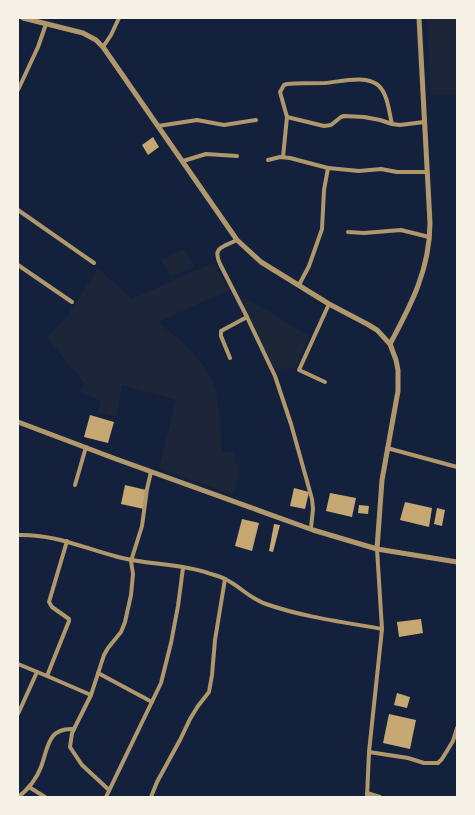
<svg xmlns="http://www.w3.org/2000/svg" width="475" height="815" font-family="'IBM Plex Sans',sans-serif">
<style>
.green{fill:#1d2539}
.building{fill:#c6a872}
.lines{fill:none;stroke-linecap:round;stroke-linejoin:round}
.minor{stroke:#b1986c;stroke-width:4}
.tertiary{stroke:#b1986c;stroke-width:5}
</style>
<rect width="100%" height="100%" fill="#14213d"/>
<g class="green">
<path d="M427,18h30v77l-26,-1z"/>
<path d="M184,249l11,18 -25,9 -9,-16z"/>
<path d="M213,263l16,27 -71,32 35,30v3c29,22 26,64 29,97l13,1 -1,9 6,3 -6,30 -75,-27 17,-68 -54,-15 -6,32 -18,-5 2,-11 -20,-10 5,-7 -38,-46 20,-22 31,-47 34,30z"/>
<path d="M239,294l70,42 -13,32 -21,3z"/>
</g>
<g class="building">
<path d="M153,137l6,10 -11,8 -6,-10z"/>
<path d="M90,415l24,7 -6,21 -24,-6z"/>
<path d="M125,485l21,5 -2,19 -23,-5z"/>
<path d="M294,488l15,4 -4,17 -15,-3z"/>
<path d="M330,493l26,5 -4,19 -26,-6z"/>
<path d="M405,502l27,6 -3,19 -29,-7z"/>
<path d="M359,505l10,1 -1,8 -10,-1z"/>
<path d="M437,508l8,2 -3,16 -8,-2z"/>
<path d="M242,519l17,4 -7,28 -17,-5z"/>
<path d="M274,524l6,1 -7,27 -4,-1z"/>
<path d="M421,619l2,14 -24,4 -2,-15z"/>
<path d="M397,693l13,4 -3,11 -13,-3z"/>
<path d="M389,714l27,6 -6,29 -27,-6z"/>
</g>
<g class="lines">
<g class="minor">
<path d="M103,47l8,-12 8,-17"/>
<path d="M18,90l20,-43 8,-23"/>
<path d="M287,117l37,9 7,-1 10,-8 3,-1 20,1 16,3 12,4 8,1 24,-3"/>
<path d="M158,126l39,-6 27,5 32,-5"/>
<path d="M283,157l4,-40 -7,-25 4,-7 3,-1c13,-1 25,-1 38,-1 14,-1 42,-9 54,3 9,9 10,26 13,38"/>
<path d="M268,160l12,-3 10,1 38,10"/>
<path d="M183,161l23,-7 31,2"/>
<path d="M18,210l76,53"/>
<path d="M348,232l16,1 37,-3 28,7"/>
<path d="M18,265l54,37"/>
<path d="M299,285l10,-19 13,-37 2,-39 4,-22 31,3 22,-2 16,3h30"/>
<path d="M247,317l28,59 16,48 21,75 1,10 -2,19"/>
<path d="M230,358l-9,-22v-5l26,-14 -27,-53c-8,-17 3,-17 17,-24"/>
<path d="M325,382l-26,-12 30,-66"/>
<path d="M387,448l70,19"/>
<path d="M75,485l11,-38"/>
<path d="M18,535c37,-1 65,13 100,22 29,8 61,6 90,16 5,2 12,3 17,6 15,7 25,20 41,25 37,13 77,18 116,25"/>
<path d="M18,664l29,12 44,19 13,-40 4,-7 13,-16 4,-10 6,-27 2,-21 -2,-13 11,-35 5,-37 4,-17"/>
<path d="M98,673l54,29"/>
<path d="M47,676l22,-55v-2l-17,-12 -3,-5 18,-61"/>
<path d="M91,695l-19,38 -2,14 12,18 27,25"/>
<path d="M18,714l19,-42"/>
<path d="M369,752l39,6 16,5h14l4,-4 11,-18 4,-13"/>
<path d="M29,787l16,10"/>
<path d="M367,793l13,4"/>
<path d="M18,797c10,-7 19,-19 23,-30 7,-18 6,-40 33,-38"/>
<path d="M106,797l55,-114 10,-40 7,-37 5,-38"/>
<path d="M151,797l6,-15 23,-42 10,-21 8,-13 11,-14 3,-17 3,-35 10,-61"/>
<path d="M367,797l2,-45 13,-123 -5,-80"/>
</g>
<g class="tertiary">
<path d="M23,18l60,15 13,7 7,7 134,193 24,22 68,42 38,20 10,6 13,14 6,16 2,10v21l-16,89 -5,69"/>
<path d="M390,344c21,-39 40,-75 40,-121l-11,-205"/>
<path d="M18,422l98,37 197,71 64,19 80,13"/>
</g>
</g>
<rect width="475" height="815" fill="none" stroke="#f6f1e7" stroke-width="38"/>
</svg>
